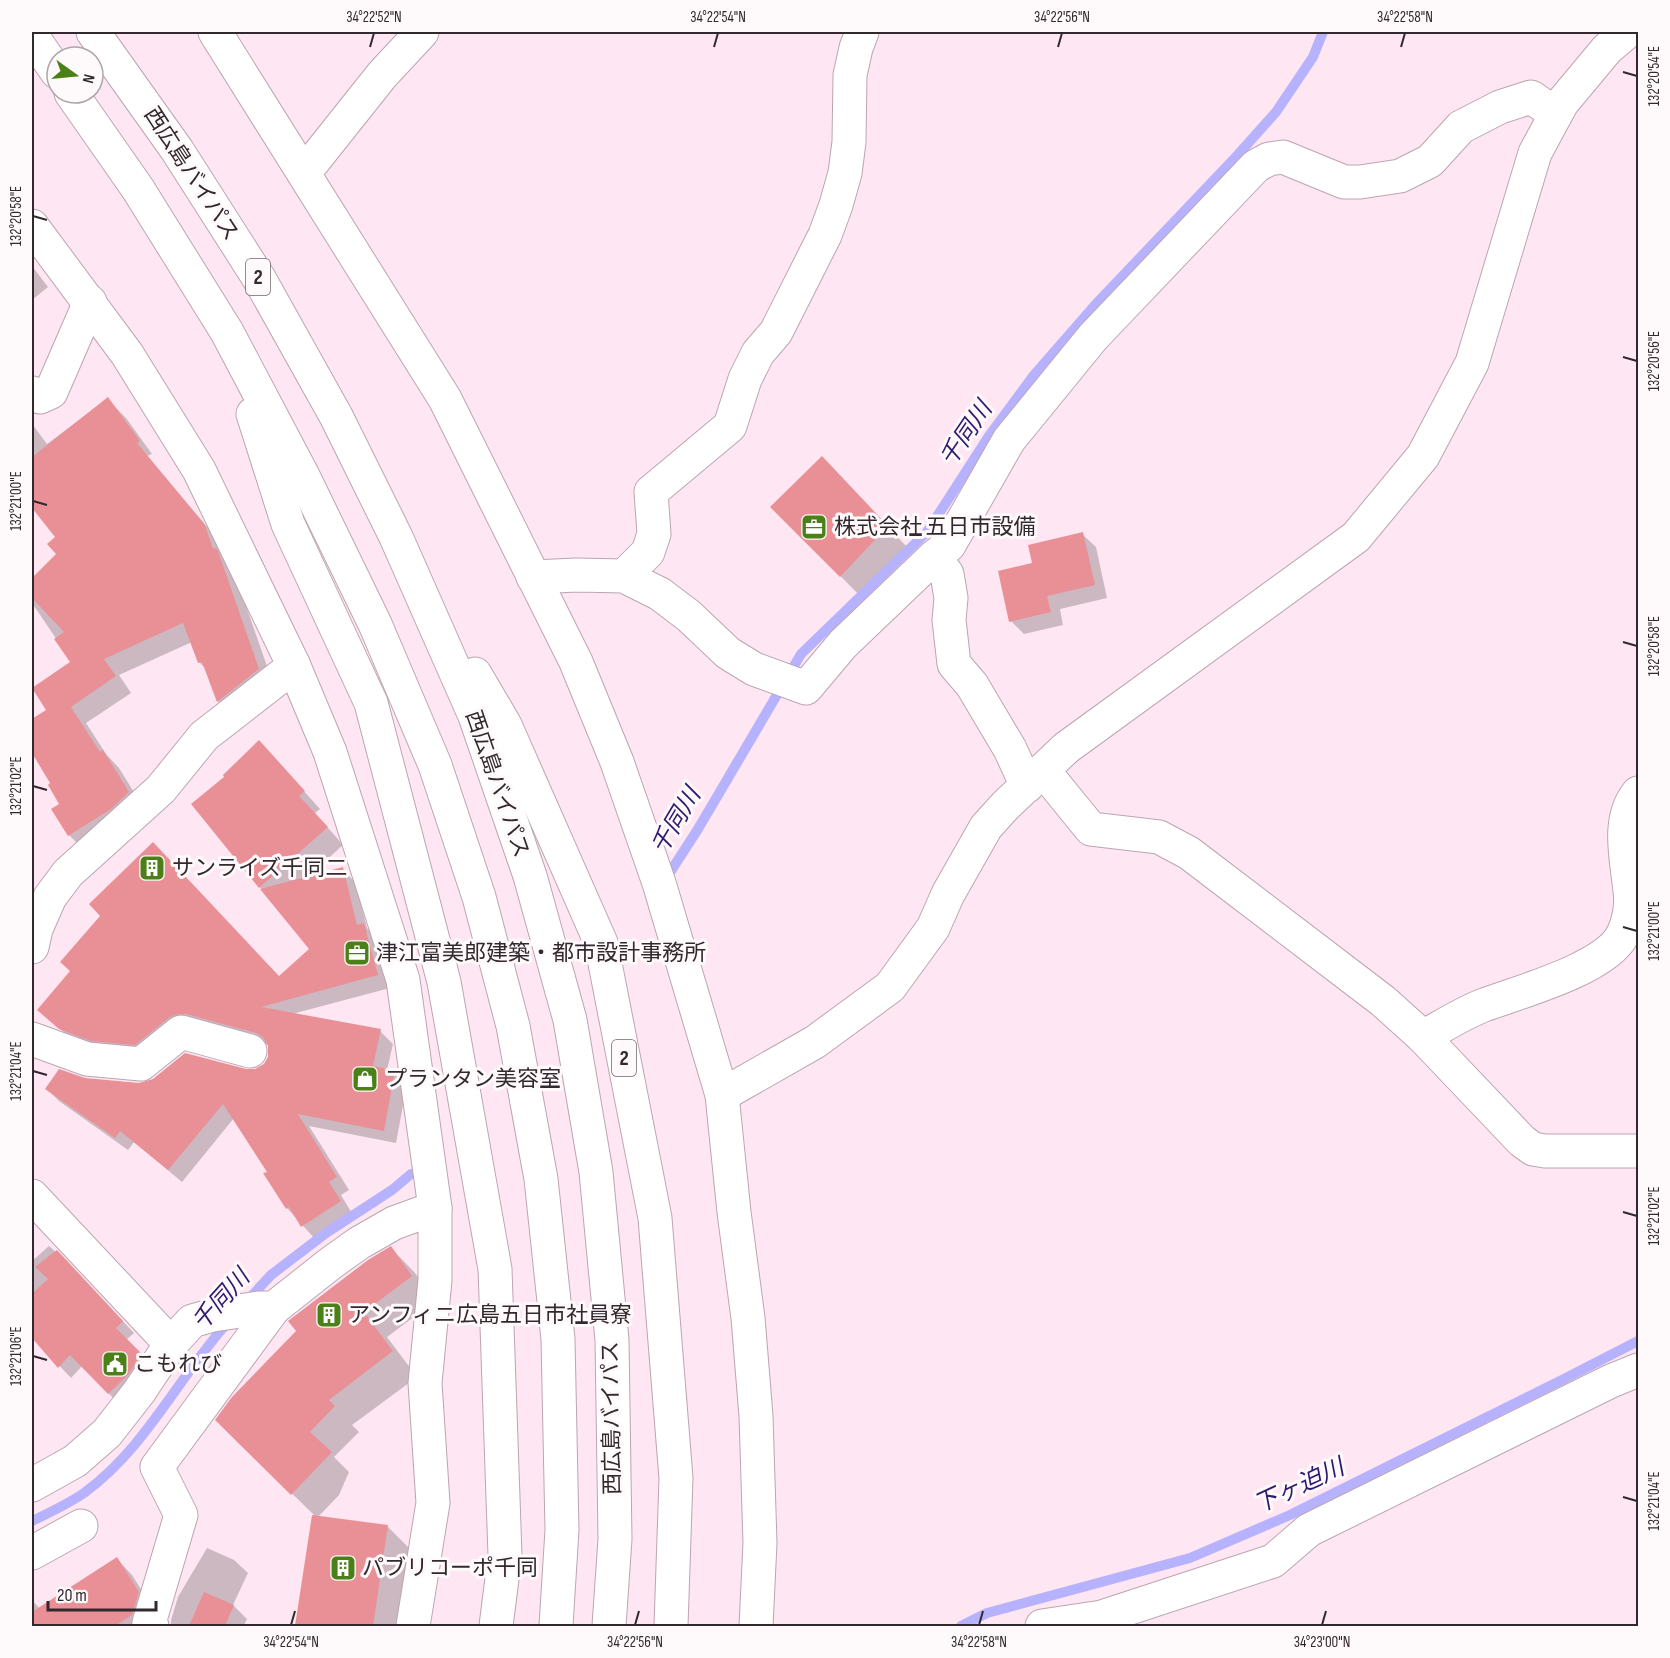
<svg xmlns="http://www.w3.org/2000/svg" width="1670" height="1658" font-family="'Sofia Sans Condensed','Noto Sans JP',sans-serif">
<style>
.shadow{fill:#0003}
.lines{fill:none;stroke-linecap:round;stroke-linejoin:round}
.stream{stroke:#b6b2fe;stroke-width:10}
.building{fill:#e99097}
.minor-casing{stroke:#bca5b1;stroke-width:35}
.highway-casing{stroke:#bca5b1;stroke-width:35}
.minor{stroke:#fff;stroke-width:33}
.highway{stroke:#fff;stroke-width:33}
.ticks{fill:none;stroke:#32292e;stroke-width:2}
.labels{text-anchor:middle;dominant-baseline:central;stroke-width:6;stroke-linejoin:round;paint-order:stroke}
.shield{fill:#fef9fb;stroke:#6f676c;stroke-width:1.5}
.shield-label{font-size:21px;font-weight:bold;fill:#32292e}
.street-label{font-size:22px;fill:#32292e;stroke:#fef9fb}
.poi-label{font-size:22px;fill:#32292e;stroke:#fef9fb;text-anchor:start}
.water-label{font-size:24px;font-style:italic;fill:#2f1a70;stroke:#fef9fb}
.neatline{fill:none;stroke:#32292e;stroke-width:2}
.ticks-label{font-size:15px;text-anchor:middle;fill:#32292e}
</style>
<rect width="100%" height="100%" fill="#fee6f2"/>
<g class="shadow">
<path d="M32,266l16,21 -16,13z"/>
<path d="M107,399l19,19 26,36 -5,2 74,87 12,26 41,117 -40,31 -16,-16 -12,-32 -7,-7 -7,-20 -73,33 12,18 -45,30 20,31 13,14 23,37 -57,46 -16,-16 -8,-31 -9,-20 -20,-33v-30l16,-11 24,-48 -40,-59v-23l26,-26 -1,-17 -20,-29 -5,-6v-78l15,20z"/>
<path d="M842,478l65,69 -47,49 -87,-89z"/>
<path d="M1082,534l14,13 11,51 -47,11 3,16 -39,9 -13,-13 23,-57z"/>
<path d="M275,759l45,50 -5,4 28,32 -37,33 36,-9 13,13 12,46 10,10 13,50 -98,26 88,17 13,13 -6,26 7,2 13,12 -11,59 -87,-17 40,64 -8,5 12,20 -38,24 -28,-31 -18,-36 -35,-54 -52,64 -48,-40 -6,8 -69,-49 -12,-12 38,-10 54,5 117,-14 9,-5 4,-8v-12l-69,-19 -52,31 -74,-16 -22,-19 227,-45 32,-27 -118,-146z"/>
<path d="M49,1246l20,18 65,69 -8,7 26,27 -32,38 -38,-39 -11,12 -33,-35 7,-6 -13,-13v-63z"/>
<path d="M391,1248l24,25 20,28 -48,36 30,40 -65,48 7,7 -25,25 15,15 -10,23 -21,22 69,9 50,50 -8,50h-133l18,-111 -97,-95z"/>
<path d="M207,1548l27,12 14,13 -15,32 14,14 -3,6 2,1h-75v-6l7,-23z"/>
<path d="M117,1559l15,16 21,33 -5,18h-116v-26l8,9z"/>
</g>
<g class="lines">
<g class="stream">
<path d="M667,877l31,-48 103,-175 126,-122 62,-96 45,-61 62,-71 138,-145 42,-47 37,-55 10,-25"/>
<path d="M248,1300l23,-25 55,-42 66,-43 19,-16"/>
<path d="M32,1521c17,-8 36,-17 52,-28 62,-45 95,-117 145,-172"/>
<path d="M961,1626l26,-13 203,-55 100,-43 274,-136 74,-38"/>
</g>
</g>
<g class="building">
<path d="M108,397l32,44 -3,2 68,82 8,24 3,-1 2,3 41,118 -42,33 -15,-40 -4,1 -15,-40 -79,36 12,17 -45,31 29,45 3,-2 26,42 -18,17 -43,27 -17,-27 8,-5 -11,-19 2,-2 -18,-30v-34l14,-9 -14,-22 38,-26 -16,-23 10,-7 -32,-34v-20l24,-24 -9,-10 8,-7 -23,-29v-51z"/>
<path d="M822,456l66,70 -48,51 -70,-70z"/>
<path d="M1083,532l12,53 -48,11 4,16 -42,10 -11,-51 34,-8 -4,-18z"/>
<path d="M259,740l46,51 -6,5 29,31 -69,61 -68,-84 33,-27 -1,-2z"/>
<path d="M153,842l126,134 30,-27 -49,-60 83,-22 14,58 7,-2 14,52 -117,32 120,22 -8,37 22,4 -11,61 -86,-17 39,63 -8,5 12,19 -40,26 -12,-20 -3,2 -23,-36 4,-1 -44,-68 -55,66 -48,-39 -5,7 -70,-49 14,-20 26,9 54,5 14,-4 32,-26 61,16h9l9,-5 4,-7v-11l-5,-9 -7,-4 -70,-19h-8l-8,3 -35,28 -44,-4 -32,-12 -22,-19 33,-39 -10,-9 40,-46 -11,-12z"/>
<path d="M391,1246l21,30 -48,36 29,39 -64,49 6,6 -25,26 22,20 -41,43 -76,-75 17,-23 64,-66 -8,-10 80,-61z"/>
<path d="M57,1250l66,71 -7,7 26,26 -15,22 -19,18 -38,-39 -12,13 -26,-30v-44l16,-15 -13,-12z"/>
<path d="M312,1515l76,10 -15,101h-78z"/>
<path d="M117,1557l22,35 -7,23 -17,11h-83v-14z"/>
<path d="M204,1592l30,13 -9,21h-36z"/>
</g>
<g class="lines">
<g class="minor-casing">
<g id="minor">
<path d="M215,32l230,367 131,263 41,100 42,121 63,212 12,117 14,106 8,98 4,127 -4,83"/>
<path d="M304,173l78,-98 40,-43"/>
<path d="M32,226l95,128 72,116 95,196 36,86 73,228 32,228v72l-10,103 8,120 -20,123"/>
<path d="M32,393l8,4 11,-5 39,-90"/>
<path d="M934,557l15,-12 60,-105 84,-103 163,-171 13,-7 14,-2 61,25h16l40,-6 30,-15 31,-34 39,-20 31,-10 25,17"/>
<path d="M624,576l24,-24 6,-18 -3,-42 79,-66 15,-47 13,-26 18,-21 49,-97 11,-30 9,-32 4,-31 1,-67 6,-27 6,-16"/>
<path d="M533,577l44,-2 47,1 36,18 29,22 39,37 26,16 52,19 37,-44 91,-87 13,17 4,24 -2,22 5,44 18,21 38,64 17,37"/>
<path d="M1043,770l48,59 68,8 30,16 194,148 40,36 99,104 11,8 12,2h93"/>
<path d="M32,947l4,-18 14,-32 18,-24 93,-84 43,-53 90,-70"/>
<path d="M1423,1037c20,-11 40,-24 61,-32 35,-13 120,-36 138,-69 7,-13 10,-31 8,-45 -3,-31 -14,-71 8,-98"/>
<path d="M32,1039l55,20 54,5 40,-32 69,19"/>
<path d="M722,1095l93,-53 75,-55 43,-59 15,-34 38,-67 19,-21 61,-58 290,-211 67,-81 49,-93 63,-210 21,-39 6,-11 45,-54 20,-17"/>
<path d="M32,1196l139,148"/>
<path d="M32,1485l43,-24 32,-28 32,-41 32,-48 21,-23 21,-6 46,-7h15l57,-45 28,-20 35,-20 41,-15"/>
<path d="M32,1553l49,-27"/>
<path d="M152,1626l-3,-3 32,-108 -24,-48 117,-159"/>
<path d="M1042,1626l60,-9 171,-56 36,-31 302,-149 27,-11"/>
</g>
</g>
<g class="highway-casing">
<g id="highway">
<path d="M93,32l84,118 83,130 76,136 60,121 79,179 55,160 40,144 26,152 16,168 3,199 -6,87"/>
<path d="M32,36l25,36"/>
<path d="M71,93l67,96 89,143 76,144 72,148 60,141 44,132 34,129 28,153 17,160 4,191 -6,96"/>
<path d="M253,414l35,110 83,179 73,279 51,287 10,286 -9,71"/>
<path d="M475,674l30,51 96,218 54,275 21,260 -5,148"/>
</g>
</g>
<use href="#minor" class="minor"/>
<use href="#highway" class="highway"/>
</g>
<path class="ticks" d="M370,47l4,-14M714,47l4,-14M1058,47l4,-14M1401,47l4,-14M1623,72l14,4M33,216l14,4M1623,357l14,4M33,501l14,4M1623,642l14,4M33,786l14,4M1623,927l14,4M33,1071l14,4M1623,1212l14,4M33,1356l14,4M1623,1497l14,4M291,1625l4,-14M635,1625l4,-14M979,1625l4,-14M1322,1625l4,-14"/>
<defs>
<g id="office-square" transform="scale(1.35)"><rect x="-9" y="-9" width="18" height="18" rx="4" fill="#4a8017" stroke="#fef9fb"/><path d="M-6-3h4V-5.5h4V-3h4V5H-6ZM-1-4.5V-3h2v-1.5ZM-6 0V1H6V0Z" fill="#fff"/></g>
<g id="building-square" transform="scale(1.35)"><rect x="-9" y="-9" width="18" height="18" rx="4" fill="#4a8017" stroke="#fef9fb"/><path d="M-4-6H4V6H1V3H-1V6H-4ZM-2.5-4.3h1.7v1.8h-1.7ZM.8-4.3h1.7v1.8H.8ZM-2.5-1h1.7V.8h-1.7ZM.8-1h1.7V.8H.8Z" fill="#fff"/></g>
<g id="shop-square" transform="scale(1.35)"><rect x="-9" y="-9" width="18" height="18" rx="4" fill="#4a8017" stroke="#fef9fb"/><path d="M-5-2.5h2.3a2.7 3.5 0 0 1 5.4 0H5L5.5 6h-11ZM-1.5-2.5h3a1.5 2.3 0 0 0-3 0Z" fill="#fff"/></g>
<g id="civic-square" transform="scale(1.35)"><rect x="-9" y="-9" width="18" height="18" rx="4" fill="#4a8017" stroke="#fef9fb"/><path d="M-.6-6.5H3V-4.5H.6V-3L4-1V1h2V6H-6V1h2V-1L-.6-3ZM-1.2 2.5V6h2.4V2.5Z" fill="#fff"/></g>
</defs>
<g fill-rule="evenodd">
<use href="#office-square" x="814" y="527"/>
<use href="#building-square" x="152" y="868"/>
<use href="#office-square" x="357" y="953"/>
<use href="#shop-square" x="365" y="1079"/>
<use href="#building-square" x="329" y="1315"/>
<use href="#civic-square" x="115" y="1364"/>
<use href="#building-square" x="343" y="1568"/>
</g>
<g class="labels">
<g class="shield">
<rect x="246" y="259" width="24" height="36" rx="4.5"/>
<rect x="612" y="1040" width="24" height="36" rx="4.5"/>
</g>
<g class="shield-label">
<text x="258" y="277">2</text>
<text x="624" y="1058">2</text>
</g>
<g class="street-label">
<text transform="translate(191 174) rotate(57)">西広島バイパス</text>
<text transform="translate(497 784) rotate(71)">西広島バイパス</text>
<text transform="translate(612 1418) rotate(-91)">西広島バイパス</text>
</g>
<g class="poi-label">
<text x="834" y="527">株式会社 五日市設備</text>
<text x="172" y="868">サンライズ千同二</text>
<text x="376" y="953">津江富美郎建築・都市設計事務所</text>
<text x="385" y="1079">プランタン美容室</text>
<text x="348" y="1315">アンフィニ広島五日市社員寮</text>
<text x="134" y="1364">こもれび</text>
<text x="362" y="1568">パブリコーポ千同</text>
</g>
<g class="water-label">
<text transform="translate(966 434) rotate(-56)">千同川</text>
<text transform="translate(676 821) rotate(-59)">千同川</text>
<text transform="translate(221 1300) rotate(-48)">千同川</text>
<text transform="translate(1299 1486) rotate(-25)">下ヶ迫川</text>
</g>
</g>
<rect width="1670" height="1658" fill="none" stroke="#fef9fb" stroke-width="66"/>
<g transform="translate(75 75) rotate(105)"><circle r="28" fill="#fef9fb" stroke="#aca6a9" stroke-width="1.5"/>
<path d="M0-4.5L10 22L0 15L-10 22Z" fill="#4a8017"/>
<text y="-9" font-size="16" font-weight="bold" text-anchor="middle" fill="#32292e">N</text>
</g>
<path d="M48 1601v9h108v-9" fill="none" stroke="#32292e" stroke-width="3"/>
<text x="57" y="1601" font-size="18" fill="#32292e" stroke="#fef9fb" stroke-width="4.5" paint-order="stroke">20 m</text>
<rect x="33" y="33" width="1604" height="1592" class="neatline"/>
<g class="ticks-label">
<text x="374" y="22">34°22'52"N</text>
<text x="718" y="22">34°22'54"N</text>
<text x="1062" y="22">34°22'56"N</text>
<text x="1405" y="22">34°22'58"N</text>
<text transform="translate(1654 76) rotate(-90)" y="5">132°20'54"E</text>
<text transform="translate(16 216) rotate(-90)" y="5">132°20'58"E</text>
<text transform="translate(1654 361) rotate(-90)" y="5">132°20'56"E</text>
<text transform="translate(16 501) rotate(-90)" y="5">132°21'00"E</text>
<text transform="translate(1654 646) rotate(-90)" y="5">132°20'58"E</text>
<text transform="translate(16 786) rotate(-90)" y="5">132°21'02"E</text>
<text transform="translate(1654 931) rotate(-90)" y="5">132°21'00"E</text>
<text transform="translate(16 1071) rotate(-90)" y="5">132°21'04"E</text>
<text transform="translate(1654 1216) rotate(-90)" y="5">132°21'02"E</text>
<text transform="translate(16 1356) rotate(-90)" y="5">132°21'06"E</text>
<text transform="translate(1654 1501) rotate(-90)" y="5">132°21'04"E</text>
<text x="291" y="1647">34°22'54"N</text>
<text x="635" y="1647">34°22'56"N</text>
<text x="979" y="1647">34°22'58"N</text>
<text x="1322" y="1647">34°23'00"N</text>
</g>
</svg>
